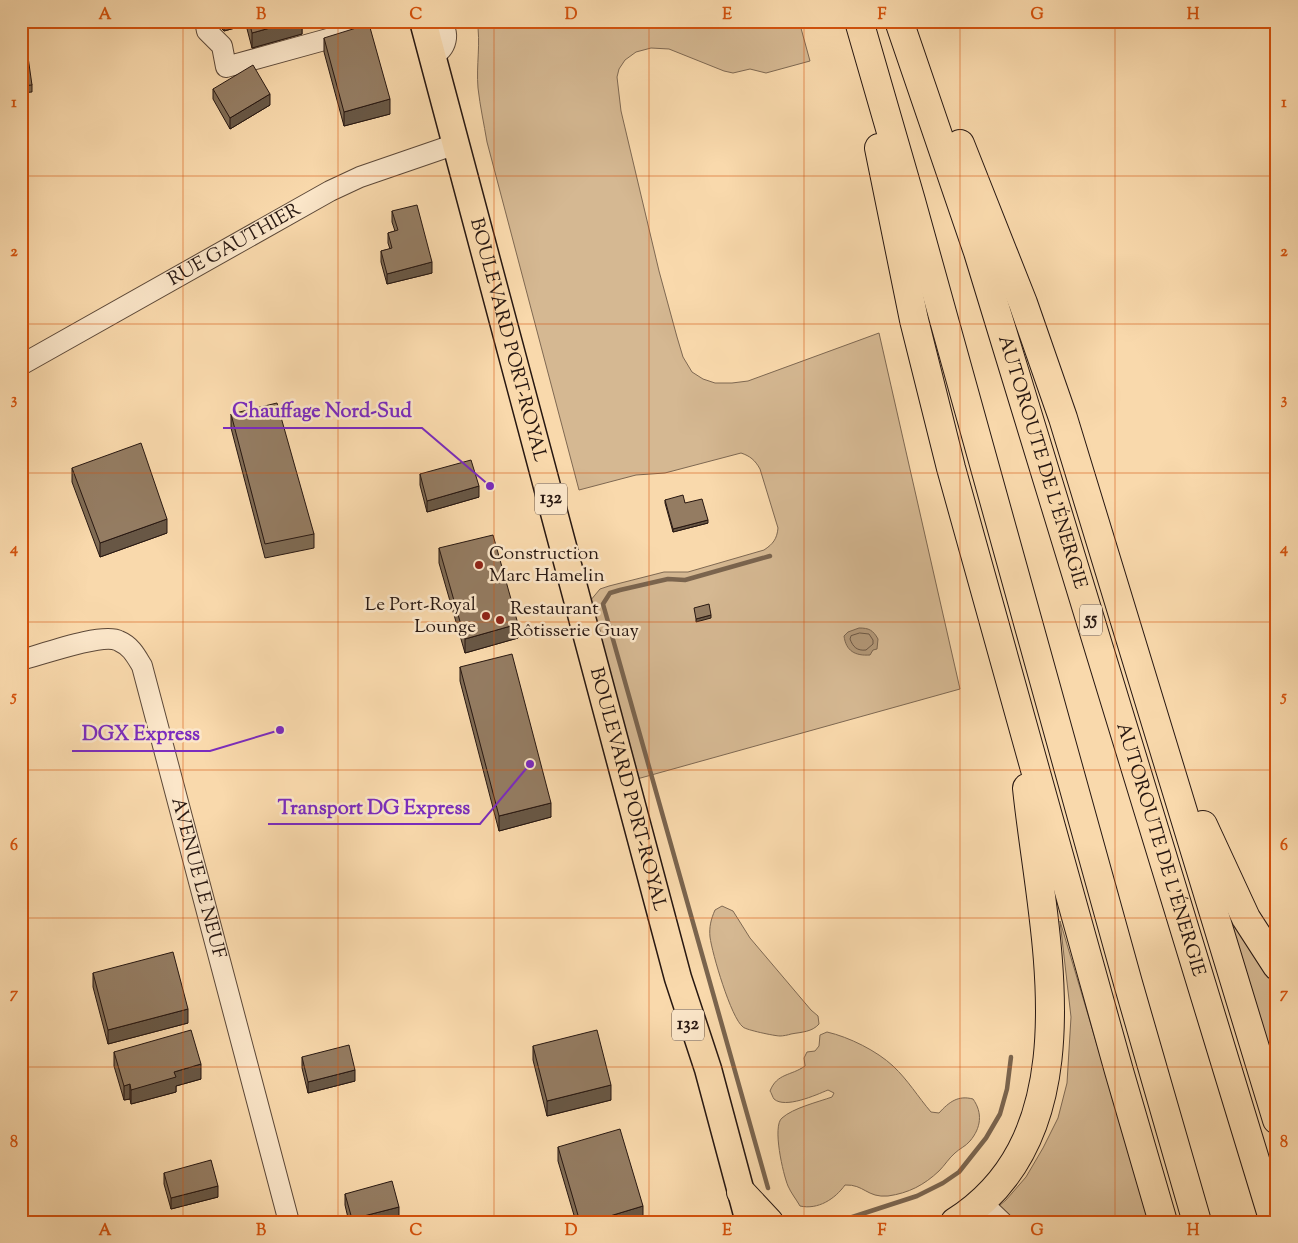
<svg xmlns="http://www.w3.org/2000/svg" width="1298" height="1243" font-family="'Sorts Mill Goudy',serif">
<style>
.green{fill:#d5b892;stroke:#7e6852}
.water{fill:#b29777;stroke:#7a644e}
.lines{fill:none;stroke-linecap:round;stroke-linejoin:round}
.shore{stroke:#6c5744;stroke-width:1}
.stream{stroke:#7a644e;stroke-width:4.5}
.minor-casing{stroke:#5c4838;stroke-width:22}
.major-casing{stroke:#271711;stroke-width:29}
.highway-casing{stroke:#271711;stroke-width:30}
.minor{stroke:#fbe6c9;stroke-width:20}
.major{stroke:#f9d9ac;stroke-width:26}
.highway{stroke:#f9d9ac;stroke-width:28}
.wall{fill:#7f6b54;stroke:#271711}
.shaded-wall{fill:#685745;stroke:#271711}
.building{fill:#947c62;stroke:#271711}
.grid{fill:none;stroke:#d5520c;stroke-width:1;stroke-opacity:0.55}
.poi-dot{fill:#8f2418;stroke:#fbe6c9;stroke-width:2}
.labels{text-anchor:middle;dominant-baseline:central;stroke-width:5;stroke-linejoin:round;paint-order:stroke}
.shield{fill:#fbe6c9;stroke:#675548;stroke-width:1}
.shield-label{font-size:18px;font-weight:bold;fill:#271711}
.street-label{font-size:19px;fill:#271711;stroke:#fbe6c9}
.poi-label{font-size:19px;fill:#271711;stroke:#fbe6c9;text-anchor:start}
.leader{fill:none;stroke:#7b2cbf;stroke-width:2}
.callout-dot{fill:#7b2cbf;stroke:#fbe6c9;stroke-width:2}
.callout-label{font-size:20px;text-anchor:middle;font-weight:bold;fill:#7b2cbf;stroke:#fbe6c9;stroke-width:5;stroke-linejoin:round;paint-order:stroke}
.neatline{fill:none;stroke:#d5520c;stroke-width:2}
.grid-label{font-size:16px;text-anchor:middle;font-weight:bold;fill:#d5520c}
</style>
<rect width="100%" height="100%" fill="#f9d9ac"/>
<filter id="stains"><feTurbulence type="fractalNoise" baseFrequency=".004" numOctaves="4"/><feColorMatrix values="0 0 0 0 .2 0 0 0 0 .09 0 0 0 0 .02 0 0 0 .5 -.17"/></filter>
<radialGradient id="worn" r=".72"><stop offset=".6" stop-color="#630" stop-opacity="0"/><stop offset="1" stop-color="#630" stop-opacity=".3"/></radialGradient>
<g class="green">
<path d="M477,21h322l11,40 -44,12 -16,-4 -17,4 -9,-2 -55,-22 -18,-1 -15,4 -11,8 -6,9 -2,8 4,34 38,160 18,66 6,20 9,15 11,7 12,4h17l16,-2 131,-48 81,356 -323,90 -47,-178 10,-12 9,-3 55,-14h24l76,-22c9,-6 13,-11 14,-22l-18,-59c-5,-9 -10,-13 -19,-16l-76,20 -29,2 -57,15 -92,-348c-3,-18 -7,-36 -9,-54 -2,-23 3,-45 -1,-67z"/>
<path d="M722,906l11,5 17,27 61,72 7,6 1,8c-7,8 -17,8 -28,10 -3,1 -8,2 -11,2 -5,0 -34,-6 -37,-9 -12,-9 -31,-74 -33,-90 -1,-10 1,-18 5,-27z"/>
<path d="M1230,916l32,51 15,18v99l-49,-165z"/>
<path d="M1060,921l90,301h-170l26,-22 20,-23 17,-29 15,-30 9,-35 4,-66z"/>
<path d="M827,1032c22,5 50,19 66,34 15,14 25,31 38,46l8,1c10,-11 19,-18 34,-14 10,14 8,29 -3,42 -4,5 -11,8 -15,12 -6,5 -10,12 -16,18 -15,14 -30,22 -51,25 -21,2 -24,-12 -43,-11 -10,14 -27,25 -45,21 -4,-7 -9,-13 -12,-20 -5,-12 -16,-60 -6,-68 11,-10 36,-16 50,-21l2,-4 -6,-3c-12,5 -43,19 -54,9 -1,-1 -3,-7 -4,-8 7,-18 21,-15 35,-25l-1,-8 3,-6 8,-1 4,-5 1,-11z"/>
</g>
<path class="water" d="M859,628c10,0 14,2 19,11l-1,10 -4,1 -3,5c-15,1 -24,-4 -26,-19l4,-4z"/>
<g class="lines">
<path class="shore" d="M860,633l9,1 4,6v4l-7,6c-9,1 -13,-3 -16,-11l1,-3z"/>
<g class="stream">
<path d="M768,1188l-165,-584 7,-11 10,-3 48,-11 17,1 85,-24"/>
<path d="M837,1222l80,-26 26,-13 16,-11 27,-34 14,-24 7,-25 4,-32"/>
</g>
<g class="minor-casing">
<g id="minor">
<path d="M205,21l2,10 15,15 4,21 120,-33 -4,-13"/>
<path d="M432,56c15,-7 19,-23 7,-35"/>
<path id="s1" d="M21,365l309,-174 30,-14 96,-33"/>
<path id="s2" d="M21,660c20,-5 82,-28 98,-19 12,5 17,15 23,25l147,556"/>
<path d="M981,1202l21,20"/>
</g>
</g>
<g class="major-casing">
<g id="major">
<path id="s3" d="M423,21l255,957 30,91 41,153"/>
</g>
</g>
<g class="highway-casing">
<g id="highway">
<path d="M859,21l52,180 217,782 69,239"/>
<path id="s4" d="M899,21l79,231 296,970"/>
<path d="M960,144l63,159 40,115 214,702"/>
<path d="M879,148l35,172 37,148 168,603 44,151"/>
<path d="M1203,825l43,93 31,48"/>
<path d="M741,1192l28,30"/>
<path d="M955,1222c143,-91 86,-296 72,-434"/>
</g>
</g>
<use href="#minor" class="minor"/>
<use href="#major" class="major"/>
<use href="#highway" class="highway"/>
</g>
<g class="wall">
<path d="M220,21h88v3l-6,1v9l-50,14 -6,-23 -22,6 -4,-4z"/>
<path d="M324,38l66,76 -46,12 -20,-74z"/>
<path d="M21,58l11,27v7l-11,1z"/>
<path d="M213,89l57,16 -40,24 -17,-30z"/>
<path d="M392,211l40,62 -45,11 -6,-22v-11l9,-2 -2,-6v-10l7,-2 -3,-9z"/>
<path d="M231,414l83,120v14l-49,10 -34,-130z"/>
<path d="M72,468l95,65 -67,24 -28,-75z"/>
<path d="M420,474l59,23 -52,15 -7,-27z"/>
<path d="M665,500l20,3 23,20 -35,9 -8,-29z"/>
<path d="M439,548l79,90 -53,15 -26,-90z"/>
<path d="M460,667l91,150 -52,14 -39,-150z"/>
<path d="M93,973l95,50 -80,21 -15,-57z"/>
<path d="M533,1046l78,54 -64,16 -14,-56z"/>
<path d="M114,1052l87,27 -25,7v6l-45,12 -1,-5 -6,1 -10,-34z"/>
<path d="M302,1057l53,24 -47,12 -6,-25z"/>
<path d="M558,1147l85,74 -3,1h-64l-18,-61z"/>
<path d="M164,1173l54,24 -47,12 -7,-25z"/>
<path d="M345,1194l54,23 -17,5h-33l-4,-17z"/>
</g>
<g class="shaded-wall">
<path d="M224,21h22v4l-22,6z"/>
<path d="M295,21h13v3l-6,1v9l-50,14v-15z"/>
<path d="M270,94v11l-40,24v-11z"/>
<path d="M390,99v15l-46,12v-14z"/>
<path d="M432,262v11l-45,11v-10z"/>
<path d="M26,269v11l-5,1v-11z"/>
<path d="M479,486v11l-52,15v-11z"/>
<path d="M167,519v14l-67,24v-14z"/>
<path d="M708,520v3l-35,9v-3z"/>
<path d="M711,615v3l-15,4v-3z"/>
<path d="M518,624v14l-53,15v-14z"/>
<path d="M551,803v14l-52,14v-15z"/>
<path d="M188,1009v14l-80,21v-14z"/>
<path d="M201,1064v15l-25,7v6l-45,12v-14l43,-18z"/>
<path d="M355,1070v11l-47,12v-11z"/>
<path d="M130,1084v15l-6,1v-14z"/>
<path d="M611,1085v15l-64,16v-15z"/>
<path d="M218,1186v11l-47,12v-11z"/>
<path d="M643,1206v15l-3,1h-50z"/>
<path d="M399,1207v10l-17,5h-30v-3z"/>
</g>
<g class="building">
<path d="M249,21h46l-43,12z"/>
<path d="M369,24l21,75 -46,13 -20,-74z"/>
<path d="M28,57l4,28 -11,1v-28z"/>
<path d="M253,65l17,29 -40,24 -17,-29z"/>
<path d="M417,205l15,57 -45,12 -6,-23 11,-3 -4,-15 10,-3 -6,-19z"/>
<path d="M21,246l5,23 -5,1z"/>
<path d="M277,403l37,131 -49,10 -34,-130z"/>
<path d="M141,443l26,76 -67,24 -28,-75z"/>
<path d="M471,460l8,26 -52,15 -7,-27z"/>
<path d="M683,495l2,8 17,-4 6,21 -35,9 -8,-29z"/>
<path d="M493,535l25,89 -53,15 -26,-91z"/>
<path d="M709,604l2,11 -15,4 -2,-11z"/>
<path d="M512,654l39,149 -52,13 -39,-149z"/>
<path d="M173,952l15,57 -80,21 -15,-57z"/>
<path d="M191,1030l10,34 -27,8 2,5 -45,13 -1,-6 -6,2 -10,-34z"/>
<path d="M597,1030l14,55 -64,16 -14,-55z"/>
<path d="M349,1045l6,25 -47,12 -6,-25z"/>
<path d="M620,1129l23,77 -53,16h-10l-22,-75z"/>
<path d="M211,1160l7,26 -47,12 -7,-25z"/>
<path d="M392,1181l7,26 -47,12 -7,-25z"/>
</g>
<path class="grid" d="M183,21v1201M338,21v1201M494,21v1201M649,21v1201M804,21v1201M960,21v1201M1115,21v1201M21,176h1256M21,324h1256M21,473h1256M21,622h1256M21,770h1256M21,918h1256M21,1067h1256"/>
<g class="poi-dot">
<circle cx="479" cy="565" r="5"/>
<circle cx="486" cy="616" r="5"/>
<circle cx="500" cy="620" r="5"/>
</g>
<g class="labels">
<g class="shield">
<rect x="535" y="483.5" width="32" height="31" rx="4"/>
<rect x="1080" y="604.5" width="22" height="31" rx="4"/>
<rect x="672" y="1009.5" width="32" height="31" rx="4"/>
</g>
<g class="shield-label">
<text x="551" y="499">132</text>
<text x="1091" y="620">55</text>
<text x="688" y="1025">132</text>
</g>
<g class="street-label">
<text stroke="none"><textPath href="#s1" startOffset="245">RUE GAUTHIER</textPath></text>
<text stroke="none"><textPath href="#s3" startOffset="330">BOULEVARD PORT-ROYAL</textPath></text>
<text stroke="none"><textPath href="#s4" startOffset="464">AUTOROUTE DE L'ÉNERGIE</textPath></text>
<text stroke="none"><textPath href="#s3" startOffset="795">BOULEVARD PORT-ROYAL</textPath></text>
<text stroke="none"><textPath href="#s4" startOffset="869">AUTOROUTE DE L'ÉNERGIE</textPath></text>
<text stroke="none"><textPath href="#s2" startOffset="355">AVENUE LE NEUF</textPath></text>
</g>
<g class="poi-label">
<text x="489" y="554">Construction<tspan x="489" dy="22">Marc Hamelin</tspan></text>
<text x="476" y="605" text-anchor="end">Le Port-Royal<tspan x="476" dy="22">Lounge</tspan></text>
<text x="510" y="609">Restaurant<tspan x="510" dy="22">Rôtisserie Guay</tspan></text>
</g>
</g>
<path class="leader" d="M490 486L422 428H223M280 730L210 751H72M530 764L480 824H268"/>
<g class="callout-dot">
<circle cx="490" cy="486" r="5"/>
<circle cx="280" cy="730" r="5"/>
<circle cx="530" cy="764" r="5"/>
</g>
<g class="callout-label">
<text x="322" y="417">Chauffage Nord-Sud</text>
<text x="141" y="740">DGX Express</text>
<text x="374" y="814">Transport DG Express</text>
</g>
<rect width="1298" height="1243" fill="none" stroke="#f9d9ac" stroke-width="55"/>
<rect x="28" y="28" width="1242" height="1188" class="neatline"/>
<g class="grid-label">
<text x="105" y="19">A</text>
<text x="261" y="19">B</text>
<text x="416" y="19">C</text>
<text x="571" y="19">D</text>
<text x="727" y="19">E</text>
<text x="882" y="19">F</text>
<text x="1037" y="19">G</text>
<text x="1193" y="19">H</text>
<text x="14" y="107">1</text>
<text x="1284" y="107">1</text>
<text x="14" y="256">2</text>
<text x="1284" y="256">2</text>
<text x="14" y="404">3</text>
<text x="1284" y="404">3</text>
<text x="14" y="553">4</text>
<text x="1284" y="553">4</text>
<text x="14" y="701">5</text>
<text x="1284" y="701">5</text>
<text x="14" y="850">6</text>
<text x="1284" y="850">6</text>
<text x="14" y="998">7</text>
<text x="1284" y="998">7</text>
<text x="14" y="1147">8</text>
<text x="1284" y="1147">8</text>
<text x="105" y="1235">A</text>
<text x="261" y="1235">B</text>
<text x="416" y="1235">C</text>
<text x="571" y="1235">D</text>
<text x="727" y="1235">E</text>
<text x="882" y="1235">F</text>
<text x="1037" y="1235">G</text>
<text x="1193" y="1235">H</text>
</g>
<rect width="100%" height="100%" filter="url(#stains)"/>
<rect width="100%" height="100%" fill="url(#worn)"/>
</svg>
